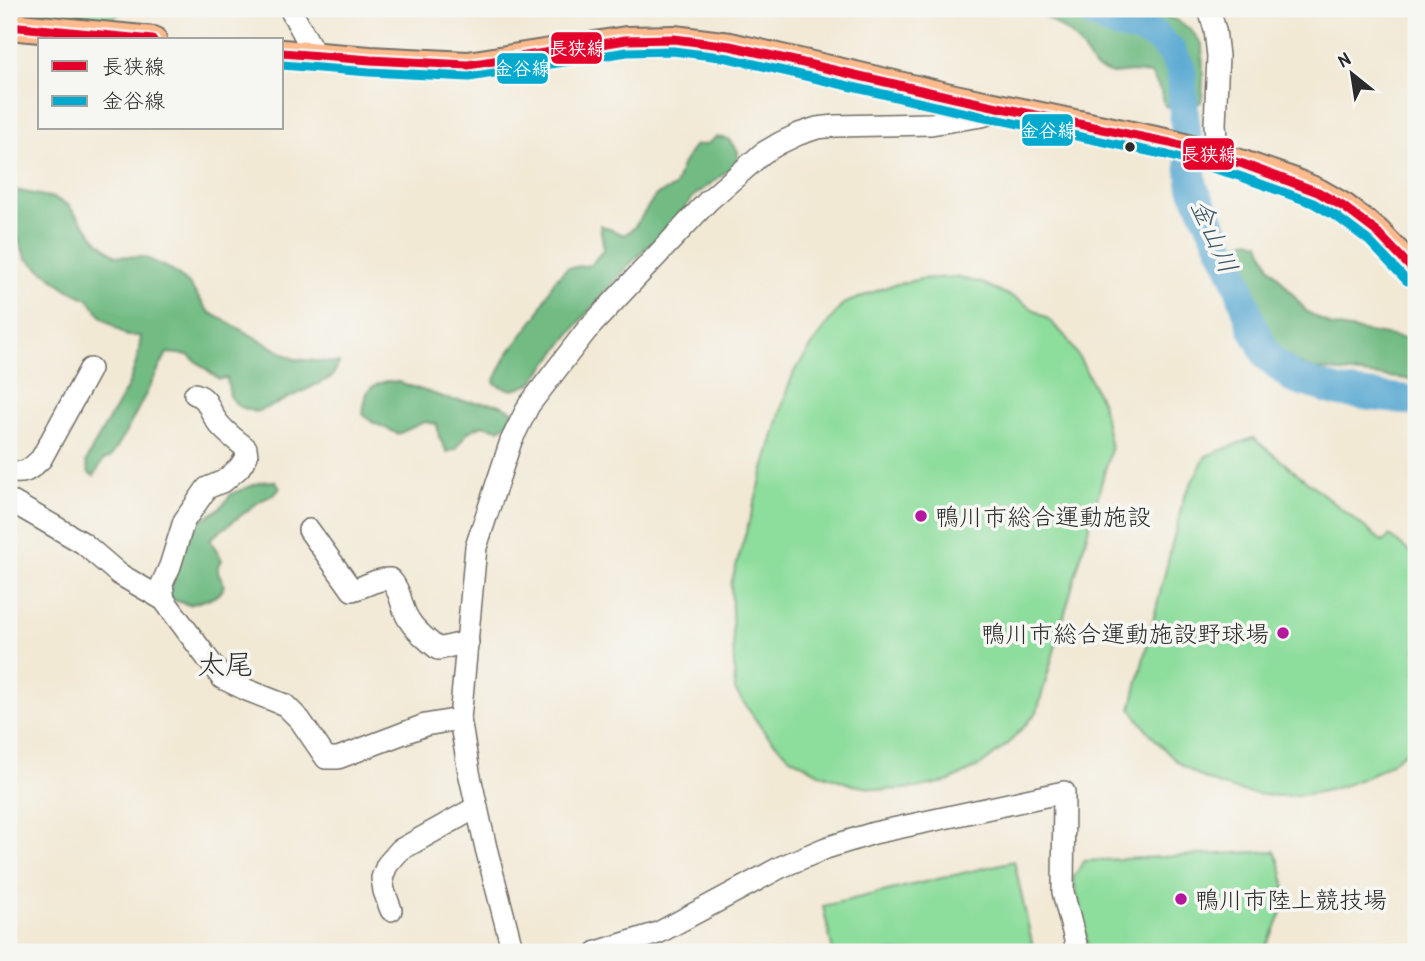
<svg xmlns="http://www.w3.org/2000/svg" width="1425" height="961" font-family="'Patrick Hand','Klee One',sans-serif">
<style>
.green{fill:#8ddd9c;stroke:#5c8464;stroke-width:2}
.forest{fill:#72bc84;stroke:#4e7458;stroke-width:2}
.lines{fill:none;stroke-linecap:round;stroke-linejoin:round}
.river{stroke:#57a7d1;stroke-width:30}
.minor-casing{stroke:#716e66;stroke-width:24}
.major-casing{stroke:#716e66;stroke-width:30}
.minor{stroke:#fff;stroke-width:21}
.major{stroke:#fcba8d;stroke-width:26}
.bus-1-casing{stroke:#f6f6f2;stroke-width:14}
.bus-2-casing{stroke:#f6f6f2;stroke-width:14}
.bus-1{stroke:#e4002b;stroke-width:9}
.bus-2{stroke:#00a9ce;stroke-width:9}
.bus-dot{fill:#2b2b2b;stroke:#f6f6f2;stroke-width:2.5}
.poi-dot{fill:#b5179e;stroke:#f6f6f2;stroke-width:2.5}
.labels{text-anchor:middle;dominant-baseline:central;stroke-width:7;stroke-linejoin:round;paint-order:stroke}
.poi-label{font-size:24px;fill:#2b2b2b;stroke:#f6f6f2;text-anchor:start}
.water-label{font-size:26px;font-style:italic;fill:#3a5665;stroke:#f6f6f2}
.quarter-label{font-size:28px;fill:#2b2b2b;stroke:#f6f6f2}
.line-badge{stroke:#f6f6f2;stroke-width:2.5}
.badge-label{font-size:19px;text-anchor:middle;font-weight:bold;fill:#fff}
</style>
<rect width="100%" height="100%" fill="#f6f6f2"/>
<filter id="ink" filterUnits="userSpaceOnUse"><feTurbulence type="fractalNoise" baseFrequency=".0143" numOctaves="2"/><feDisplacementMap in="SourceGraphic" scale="14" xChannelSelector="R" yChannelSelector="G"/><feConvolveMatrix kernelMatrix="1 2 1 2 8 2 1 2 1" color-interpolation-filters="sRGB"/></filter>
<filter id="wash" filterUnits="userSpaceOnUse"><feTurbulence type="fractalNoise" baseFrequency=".00686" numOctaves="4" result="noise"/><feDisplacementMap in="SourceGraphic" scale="28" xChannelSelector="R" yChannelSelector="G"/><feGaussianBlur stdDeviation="1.57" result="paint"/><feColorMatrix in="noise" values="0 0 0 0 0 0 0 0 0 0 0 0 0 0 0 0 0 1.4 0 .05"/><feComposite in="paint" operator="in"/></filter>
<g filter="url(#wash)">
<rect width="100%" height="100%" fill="#f2e9d5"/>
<g class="green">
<path d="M9,9h113l-3,5 -7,4 -103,-8z"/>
<path d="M955,277l27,6 35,16 30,19 19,19 15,24 21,42 9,46 -74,263 -29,32 -27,21 -31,16 -34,7 -33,2 -30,-5 -34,-12 -29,-16 -25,-24 -30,-43 -4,-106 55,-191 8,-21 33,-48 16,-20 46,-18 32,-7z"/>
<path d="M1253,438l130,104 7,-6 26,21v186c-62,59 -167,73 -238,19 -18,-15 -33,-34 -47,-53l53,-212 22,-41z"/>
<path d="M1275,851c18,40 10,65 -13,101h-173l-16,-74 11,-17z"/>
<path d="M1014,861l20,91h-201l-10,-46z"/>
</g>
<g class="forest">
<path d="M1035,9h115l24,10 16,10 12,15 1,33 -1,24c-13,11 -22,9 -37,5l-3,-13 -11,-19 -18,-2 -21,2 -18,-7 -7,-12 -16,-20z"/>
<path d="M716,137l12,2 10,12 -1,13 -43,32 -17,22 -48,47 -47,54 -51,65 -18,6 -14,-4 -5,-4 13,-27 30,-39 17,-35 13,-13 24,-3 13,-16 -4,-24 24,10 10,-7 22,-33 19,-8 7,-22 12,-19 13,-2z"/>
<path d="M9,189l45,9 14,7 31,37 17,14 28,1 26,12 18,14 21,29 85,47 45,4 -7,14 -60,29 -17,6 -17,-6 -8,-10 -3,-18 -8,1 -31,-24 -21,-2 -42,81 -15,24 -7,2 -9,16 -5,-3 -3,-11 6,-13 36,-63 10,-29 3,-21h-14l-25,-19 -14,-18 -21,-10 -41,-31 -9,-21 -8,-11z"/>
<path d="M1249,240l11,3 9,22 37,46 26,15 84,14v40l-103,-11 -25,-9 -21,-21 -14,-37 -8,-33 -11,-16 4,-9z"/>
<path d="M387,381l11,1 54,18 46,4 15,7 -3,11 -11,7 -17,-4 -14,7 -12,17 -9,3 -8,-15 -2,-13 -13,-2 -26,12 -26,-12 -9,-8c3,-22 2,-27 24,-33z"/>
<path d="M275,481l5,7 -5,6 -15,7 -50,38c3,8 10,14 12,22l-4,4v7l6,12 -2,7 -8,6 -25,8 -21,-7 23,-76c17,-3 32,-14 40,-28l30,-12z"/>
</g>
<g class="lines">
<path class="river" d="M1085,9l30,15 23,5 18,7 15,15 10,18 3,45 9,73 42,88 18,53 15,29 25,21 47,14 76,9"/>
</g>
</g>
<g filter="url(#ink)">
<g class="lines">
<g class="minor-casing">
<g id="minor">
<path d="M290,9l26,47"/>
<path d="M1209,9l6,21 3,26 -3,68 2,32"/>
<path d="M9,471c16,4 20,-1 32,-12l49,-90"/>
<path d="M9,500l74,43 36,31 45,26 58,78 25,12 38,15 15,15 26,38h12l87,-33 35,-6"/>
<path d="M309,530l43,60c13,-3 25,-12 38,-11 12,12 10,28 19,41 7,12 19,20 29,29l30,-7"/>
<path d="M164,600l-2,-16 8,-18 14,-45 23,-33 17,-7 15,-13 8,-12 -1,-8c-10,-8 -23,-17 -30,-28 -8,-11 -7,-22 -21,-26"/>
<path d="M391,910l-7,-19 -2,-13 5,-13 13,-15 77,-43"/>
<path d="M513,952l-27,-104 -17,-76 -9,-53 16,-172 35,-106 18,-36 57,-74 122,-130 55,-48 17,-10 19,-9 18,-6 18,-2 96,-2 51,-8 24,-7"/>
<path d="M597,952l61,-19 123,-66 45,-19 48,-15 190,-41 -1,100 15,60"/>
</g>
</g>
<g class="major-casing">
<g id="major">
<path d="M9,26l144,14"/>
<path d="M282,53l88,7 98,5 158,-25 48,-1 56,7 225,52 215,45 73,21 49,17 26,11 26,15 33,25 39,41"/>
</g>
</g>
<use href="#minor" class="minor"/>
<use href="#major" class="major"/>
<g class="bus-1-casing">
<g id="bus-1">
<path d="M9,26l144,14"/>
<path d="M282,53l88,7 98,5 158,-25 48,-1 56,7 225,52 215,45 73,21 75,28 26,15 33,25 39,41"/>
</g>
</g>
<g class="bus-2-casing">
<path id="bus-2" d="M282,65l87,7 100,5 158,-25 46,-1 55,7 224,52 215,45 72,21 74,27 24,14 32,24 38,40"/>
</g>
<use href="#bus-1" class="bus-1"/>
<use href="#bus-2" class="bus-2"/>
</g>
</g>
<circle class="bus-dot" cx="1130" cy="147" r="6"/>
<g class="poi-dot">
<circle cx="921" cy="516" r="7"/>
<circle cx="1283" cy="633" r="7"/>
<circle cx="1181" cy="899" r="7"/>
</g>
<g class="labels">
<g class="poi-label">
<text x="935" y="516">鴨川市総合運動施設</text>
<text x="1269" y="633" text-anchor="end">鴨川市総合運動施設野球場</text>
<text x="1195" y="899">鴨川市陸上競技場</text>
</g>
<g class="water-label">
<text transform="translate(1215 236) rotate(66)">金山川</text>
</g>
<g class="quarter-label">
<text x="225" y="664">太尾</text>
</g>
</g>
<g class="line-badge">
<rect x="550" y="31" width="53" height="34" rx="7" fill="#e4002b"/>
<rect x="496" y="52" width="53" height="33" rx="7" fill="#00a9ce"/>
<rect x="1021" y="113" width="53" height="34" rx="7" fill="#00a9ce"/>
<rect x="1182" y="137" width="53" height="34" rx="7" fill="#e4002b"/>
</g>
<g class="badge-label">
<text x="577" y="55">長狭線</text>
<text x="522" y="75">金谷線</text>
<text x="1048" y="137">金谷線</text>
<text x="1209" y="161">長狭線</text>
</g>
<rect width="1425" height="961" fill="none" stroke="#f6f6f2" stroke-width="35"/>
<rect x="38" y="38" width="245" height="91" fill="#f6f6f2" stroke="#a5a5a2" stroke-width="2"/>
<rect x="52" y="61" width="35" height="10" fill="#e4002b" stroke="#a5a5a2" stroke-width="2"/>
<text x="102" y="74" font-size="21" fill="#2b2b2b">長狭線</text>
<rect x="52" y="96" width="35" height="10" fill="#00a9ce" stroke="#a5a5a2" stroke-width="2"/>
<text x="102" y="108" font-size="21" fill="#2b2b2b">金谷線</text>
<g transform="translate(1352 74) rotate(330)" stroke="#f6f6f2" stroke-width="5" paint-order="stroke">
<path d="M0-5L12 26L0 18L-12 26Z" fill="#2b2b2b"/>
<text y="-10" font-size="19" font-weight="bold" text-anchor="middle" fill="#2b2b2b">N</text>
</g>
</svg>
